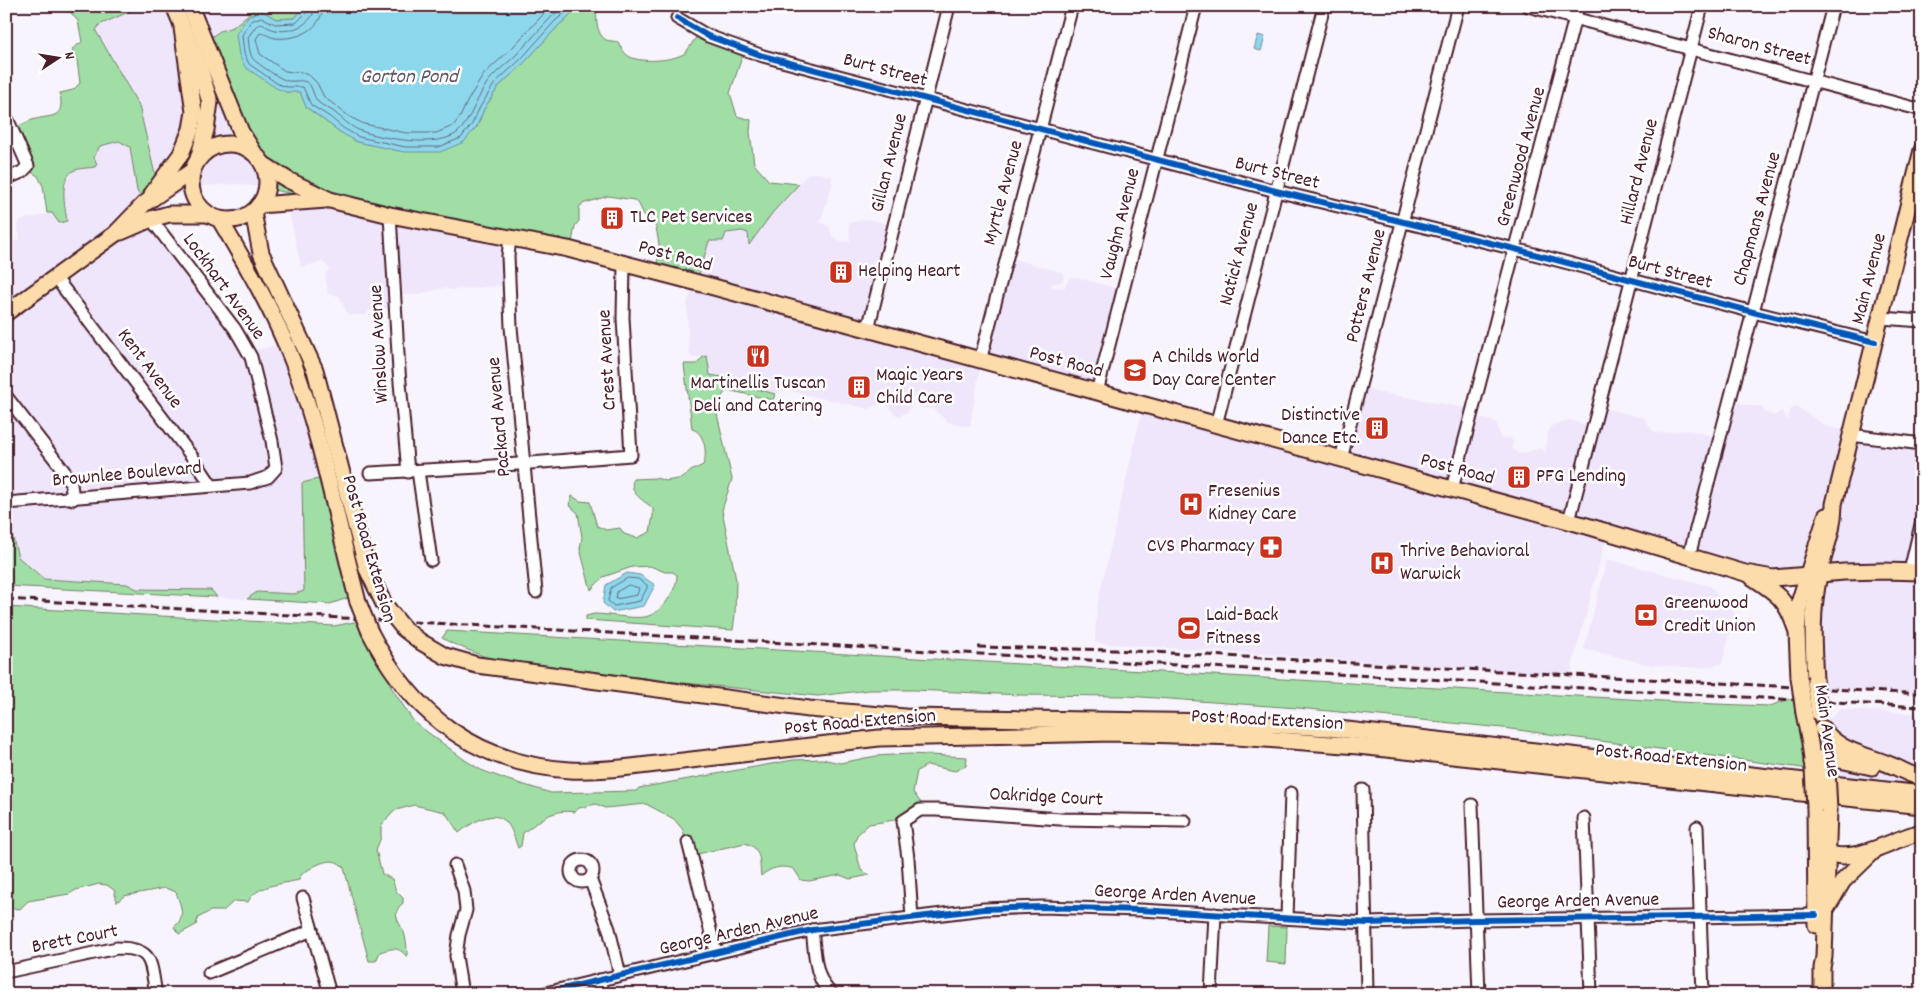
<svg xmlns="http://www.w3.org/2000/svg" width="1928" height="1000" font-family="Dekko,sans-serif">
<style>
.built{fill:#efe6fb}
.green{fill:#a0dea6;stroke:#757e68}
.water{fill:#8dd7ed;stroke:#728d9f}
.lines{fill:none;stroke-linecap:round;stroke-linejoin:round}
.shore{stroke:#656979;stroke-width:1}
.minor-casing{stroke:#4a1f2b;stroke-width:15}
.major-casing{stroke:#4a1f2b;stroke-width:19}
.minor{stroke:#fff;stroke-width:11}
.major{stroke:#fddcac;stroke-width:15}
.rail{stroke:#4a1f2b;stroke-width:3;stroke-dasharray:8 4;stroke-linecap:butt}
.major-bridge-casing{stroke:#4a1f2b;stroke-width:19;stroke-linecap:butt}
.major-bridge{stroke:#fddcac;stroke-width:15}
.cycleway-casing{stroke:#fff;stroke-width:9}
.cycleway{stroke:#0057b8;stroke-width:6}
.labels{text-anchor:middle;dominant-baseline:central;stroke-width:5;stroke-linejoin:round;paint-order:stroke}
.street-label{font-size:20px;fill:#4a1f2b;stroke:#fff}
.poi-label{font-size:20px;fill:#4a1f2b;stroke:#fff;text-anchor:start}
.water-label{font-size:21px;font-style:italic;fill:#5e5665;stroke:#fff}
</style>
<rect width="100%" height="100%" fill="#f8f4fd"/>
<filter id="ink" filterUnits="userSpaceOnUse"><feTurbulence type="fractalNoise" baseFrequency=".02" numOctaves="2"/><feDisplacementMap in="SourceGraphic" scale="10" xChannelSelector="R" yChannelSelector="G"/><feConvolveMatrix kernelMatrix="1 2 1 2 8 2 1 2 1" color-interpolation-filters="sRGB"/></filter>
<g filter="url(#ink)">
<g class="built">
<path d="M89,6h45l-34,7z"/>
<path d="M142,6h116l-25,21 -13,4 17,79 26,77 -26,-3 -33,2 -39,13 -69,-168 3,-6z"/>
<path d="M119,141l11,6 7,43 11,18 -1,5 103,138 38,-8 34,135 -20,5 2,108 -10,3 -37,-2 -10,6 -4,1 -26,-2 -6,-7 -74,-1 -10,-5 -83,-5 -26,-22 -9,-34 -3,1v-280l14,-5 -3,-14 3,-5 32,-7 17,-37 5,-6 21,-3 2,-3 -3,-7 6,-11z"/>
<path d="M809,173h10l13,4v9l-12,36 9,4 3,10 9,5 9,1 -1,-19 19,-4 25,7 -23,101 107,33 33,-102 54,15 -1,8 -12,3 1,3 12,1 5,-10 7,-1 47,13 -24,101 -118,-30 -11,65h-7l-7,-3h-7l-17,-15 -8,1 -7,-6 -4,-7 -2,1 -3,15 -8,4 -6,-2 -5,-7 -10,-3 -10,5 -83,-19 -11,4 -18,-5 -7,-7 -40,-7 -3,-19 -14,2 -4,-4 -2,-49 6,-23 4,-1 12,-40h14l3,-8 16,-2 6,2 1,11 24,-32z"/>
<path d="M285,193l223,45v47l-56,5 -8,-2 -30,7h-16l-3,12 -26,4 -4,4h-17l-9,-19 -11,-2 -3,-21 5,-4 -7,-7 -22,5z"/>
<path d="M1355,383l22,9 96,17 2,7 22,7 4,16 8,-2 5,5 -3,6 8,6 22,-6 4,5 2,-18 5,-10 18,-5 24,7 9,-19 41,10 8,12 7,3 30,-3 27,7 13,-37 22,6h10l4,6 9,4 8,-5 6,10 2,-11 6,-4 31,21 95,16v251l-92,-5 -21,8 -11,-49 -1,-63h-19l-170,-54 -38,144 -475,-32 1,-33 47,-204 190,48z"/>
<path d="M1607,559l103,27 25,27 -13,51 -21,4 -50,-3 -67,-16z"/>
<path d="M1841,709l81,5v92l-92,-7 -28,-85h13l6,12z"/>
</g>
<g class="green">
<path d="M68,6h21l11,7 42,-7 -43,19 -3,6 43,75 18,77 8,16 -17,9 -11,-17 -7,-44 -11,-6 -19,5 -6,11 3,7 -2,3c-6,1 -14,1 -20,3 -17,7 -10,37 -8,51l-8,2 -7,-10h-5l-4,-27 -5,-10 -10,-6 -14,-41c5,-3 12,-7 18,-9 19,-6 33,1 28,-27l13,-3 7,-7 -3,-23 -5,-11 10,-7 -4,-21 -7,-8z"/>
<path d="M258,6h47l-10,12 -19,1 -12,-7 22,80 14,-1 6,16 34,25 137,-5 7,-18 15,-23 25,-23 35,-38 22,-19h17c-3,10 -2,28 8,34 3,1 9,1 12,2 3,4 5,10 9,13 10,9 50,6 59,-3 5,-6 9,-14 14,-20l44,19 -14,42 7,23 14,4 -1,12 4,32 15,17 30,3 -26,28 -24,33 -1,-12 -6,-2 -16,2 -3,8h-14l-12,40 -42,-10 5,-21 -4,-23 -12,-12 -5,-11 -5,-4 -26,-4 -26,8 -3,4v13l-4,5 -4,22 -303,-59 -5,-2 -22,-67 -37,-78 16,-11 13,-4z"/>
<path d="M707,356l3,19 40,7 7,7 18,5 -2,6 -46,-10 -12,15 17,74 -10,31 14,70 -1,34 -2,16 -147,-10v-4l8,-2c15,0 36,5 51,3 16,-3 32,-26 32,-42l-4,-3h-8l-15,-6 -18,1 -29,10 -12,13 -11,-41 2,-12 -4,-24 -9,-8 3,-9 8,5 10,1 7,24 9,4 14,-2 4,6 13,4 13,-6 3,-16v-8c-10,-8 -24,-14 -20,-29l23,-1 10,3 17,-3 8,-7 12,-6c5,-10 2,-33 -11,-36 -2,-23 -6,-44 -8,-65h13l6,-7z"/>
<path d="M322,478l29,119 -21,7 -83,-5 10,-7 37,2 10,-3 -2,-108z"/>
<path d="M9,523l9,34 26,22 83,5 10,5 74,1 6,7 -211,-11v-62z"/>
<path d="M6,607l328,19 25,-5 9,25 19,28 4,13 23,35 51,38 16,10 27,10 43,13 85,-2 3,-3 154,-28 29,-1 18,4 36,-7 34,-2 57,3 -1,9 -11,5 -28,-6 -10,6 -4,21 13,18 -19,8 -38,6 -12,11 -3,9 7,26 9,5 -20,4 -10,-4 -31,6 -8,-1 -7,-11c-12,-4 -23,-2 -33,7 -2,-16 1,-28 -16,-33l-52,12 -6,-7 -4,-18 -9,-11 -28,-15 -41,4 -9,-4 -17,4 -5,4c-21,-4 -35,9 -51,21l-2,13 -3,2c-3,-8 -6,-19 -11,-25 -13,-16 -37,1 -48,10l-14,-21 -31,-7 -21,6 -12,15v11l-5,13 6,24 10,5 4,12 7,7v5c-15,12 0,22 2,33 2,7 2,15 2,21 -9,-11 -14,-9 -27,-5l-4,9h-7l-25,-93c-11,-15 -31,-2 -43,7l-2,5c-16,4 -44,5 -51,22l-14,-1 -11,10h-13l-12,7 -2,7 -17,9 -5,-7c13,-10 6,-22 2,-35l-11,-4 -41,8 -7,6 -3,-12 -7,-5 -8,-1 -23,6 -7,4 -41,7 -8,8 -7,-1 -7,2z"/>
<path d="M447,631l1268,73 55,2 22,-8 9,15 9,56 -307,-41 -205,-20 -171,-12 -107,-1 -105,-5h-46l-51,6 -134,-13 -196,-25 -37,-15 -9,-5z"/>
<path d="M1268,926l19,1 -1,37 -20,-2z"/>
</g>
<g class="water">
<path d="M305,6h275l-21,19 -35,38 -25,23 -15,23 -7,17 -13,16 -24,10h-36l-47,-10 -17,-10 -34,-25 -6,-15h-14l-10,-4 -31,-21 -6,-12 -3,-21 12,-18 12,-5 4,1 12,7 19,-1z"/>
<path d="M1258,35l7,2 -4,14 -7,-2z"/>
<path d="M627,573l13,2 15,10 -11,21 -31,6 -10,-9 3,-18z"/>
</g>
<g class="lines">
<g class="shore">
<path d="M309,6l-1,5 -12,12 -21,1 -14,-7 -10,4 -9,14 2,18 5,11 29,20 9,3h16l8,18 19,12 13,11 16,9 46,10h34l22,-9 11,-14 8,-17 15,-24 26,-24 34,-38 18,-15"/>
<path d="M315,6c-1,19 -27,29 -43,23 -4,-1 -7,-4 -11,-5l-5,2 -8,11c1,7 1,16 5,22 5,5 28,21 35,22 8,1 16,-3 22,4 3,5 4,13 8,17 4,4 11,6 16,10 9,7 16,15 27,19 23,8 76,17 96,2 14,-11 21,-41 34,-55 7,-8 17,-15 25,-23 16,-16 30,-34 47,-49"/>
<path d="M323,6c-1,25 -27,34 -48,32 -6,-1 -10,-5 -15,-5l-4,6 4,15 25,17 18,2 7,3 7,7 7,14 26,20 14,7 42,9h30l17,-7 7,-9 8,-17 16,-26 27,-25 40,-43"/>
<path d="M628,578l10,1 9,6v3l-7,13 -26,5 -6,-5 3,-13z"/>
<path d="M629,585l10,3 -2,7 -21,4 1,-7z"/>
</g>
<g class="minor-casing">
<g id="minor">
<path d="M1528,6l394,104"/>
<path d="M677,18l31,18 55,20 513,135 239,58 238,63 122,30"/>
<path d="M6,116l22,50 -6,6 -16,7"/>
<path d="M390,215l9,156 9,101"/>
<path d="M510,238l-2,18 3,71 25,265"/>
<path d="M55,277l138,181 19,28"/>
<path d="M1881,318l41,3"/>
<path d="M868,329l81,-323"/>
<path d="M980,361l92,-355"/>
<path d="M1097,392l99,-386"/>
<path d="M6,396l58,75 7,13 2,15"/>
<path d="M1216,425l108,-419"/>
<path d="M1851,435l71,9"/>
<path d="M1341,459l117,-453"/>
<path d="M418,471l13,89"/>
<path d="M370,473l110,-6 151,-12 -8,-137 1,-54"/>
<path d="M1452,489l126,-483"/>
<path d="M6,503l244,-20 18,-6 8,-9 -4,-27 -21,-84 -16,-28 -84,-110"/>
<path d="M1569,521l133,-515"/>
<path d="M1689,556l144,-550"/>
<path d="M1910,571l12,-51"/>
<path d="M1363,790l4,204"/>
<path d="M1472,805l7,189"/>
<path d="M1584,818l7,176"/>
<path d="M1697,827l6,167"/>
<path d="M688,842l28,111"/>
<circle cx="582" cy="871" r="11"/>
<path d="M455,865l9,26 2,19 -7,25 -3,21 6,38"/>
<path d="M590,879l19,50 11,46"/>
<path d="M303,898l27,96"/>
<path d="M912,918l-4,-60 -5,-37 17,-11h16l124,9 125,2"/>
<path d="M1287,918l4,-125"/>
<path d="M812,930c3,21 2,50 20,64"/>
<path d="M6,972l111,-24c37,0 33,14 39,46"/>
<path d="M209,973l103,-43"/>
<path d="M599,980l4,14"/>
<path d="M541,994l271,-64 172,-21 58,-2 98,3 227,13 109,-3 340,-5"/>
<path d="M1211,994l4,-80"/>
</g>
</g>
<g class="major-casing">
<g id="major">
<path d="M174,6l26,63 10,33 -4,28 -8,29"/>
<path d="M190,6l51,126 12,19"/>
<circle cx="229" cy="182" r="38"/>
<path d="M263,164l25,16 42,20 60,15 178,34 142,37 877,240 158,47 28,5 71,-6 38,-1 40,1"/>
<path d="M152,194l29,-40 10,-25 3,-17 -12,-84"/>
<path d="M259,205l67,-5"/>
<path d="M253,212l8,41 54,117 52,199 17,35"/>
<path d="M220,220c27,46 54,92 73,142 29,76 44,161 65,240"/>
<path d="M121,232l30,-13 18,-5h38"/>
<path d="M6,313l109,-79 29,-30 48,-33"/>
<path d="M1752,577c26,17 34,22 44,52"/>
<path d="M404,629l17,13 24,14 32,9 332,44 96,8 318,5 106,6 593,66"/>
<path d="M370,632c42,83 106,132 200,138 21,1 41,-1 61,-3l248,-29 234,-5 123,4 122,9 564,60"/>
<path d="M1799,677l-2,-45 3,-32 26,-84"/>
<path d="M1815,680c-2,-35 -4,-70 4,-104 5,-26 15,-45 15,-72l88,-354"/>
<path d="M1804,713l6,30 3,25"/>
<path d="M1822,728c16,24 47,27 71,38 10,4 18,10 29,11"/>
<path d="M1812,762l14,-5 46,10"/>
<path d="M1815,807l1,118"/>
<path d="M1821,848c26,23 73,-11 101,-16"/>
<path d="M1827,908l16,-27 33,-32"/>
<path d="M1822,994v-26l2,-11 5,-146"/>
</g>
</g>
<use href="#minor" class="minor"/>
<use href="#major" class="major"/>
<g class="rail">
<path d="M6,599l1916,108"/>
<path d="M978,647l137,3 807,44"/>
</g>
<g class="major-bridge-casing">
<g id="major-bridge">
<path d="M358,602l12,30"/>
<path d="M384,604l20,25"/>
<path d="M1799,677l5,36"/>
<path d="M1815,680l4,33"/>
<path d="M1813,768l2,39"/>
<path d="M1827,769l2,42"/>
</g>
</g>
<use href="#major-bridge" class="major-bridge"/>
<g class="cycleway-casing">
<g id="cycleway">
<path d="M677,18l31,18 55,20 513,135 239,58 238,63 122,30"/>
<path d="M541,994l271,-64 172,-21 58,-2 98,3 227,13 109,-3 340,-5"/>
</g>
</g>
<use href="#cycleway" class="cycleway"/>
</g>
</g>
<defs>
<g id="building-square" transform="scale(1.25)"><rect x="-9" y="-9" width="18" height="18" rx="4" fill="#c8321e" stroke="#fff"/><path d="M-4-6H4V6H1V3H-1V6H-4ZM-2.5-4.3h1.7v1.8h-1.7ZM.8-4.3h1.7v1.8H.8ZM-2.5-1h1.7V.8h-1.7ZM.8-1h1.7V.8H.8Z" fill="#fff"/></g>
<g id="restaurant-square" transform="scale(1.25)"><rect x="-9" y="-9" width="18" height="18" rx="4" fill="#c8321e" stroke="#fff"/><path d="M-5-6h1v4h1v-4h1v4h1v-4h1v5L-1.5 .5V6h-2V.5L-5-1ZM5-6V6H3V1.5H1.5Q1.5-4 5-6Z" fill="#fff"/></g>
<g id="school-square" transform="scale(1.25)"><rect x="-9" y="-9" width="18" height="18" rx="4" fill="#c8321e" stroke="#fff"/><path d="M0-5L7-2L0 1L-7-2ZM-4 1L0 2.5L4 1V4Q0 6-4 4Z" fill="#fff"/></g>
<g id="hospital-square" transform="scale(1.25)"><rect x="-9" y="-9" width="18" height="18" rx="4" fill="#c8321e" stroke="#fff"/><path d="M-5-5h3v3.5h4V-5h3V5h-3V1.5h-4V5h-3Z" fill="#fff"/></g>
<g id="pharmacy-square" transform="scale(1.25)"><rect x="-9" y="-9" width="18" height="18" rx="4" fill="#c8321e" stroke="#fff"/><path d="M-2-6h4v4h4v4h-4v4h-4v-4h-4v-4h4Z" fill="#fff"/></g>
<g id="bank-square" transform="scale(1.25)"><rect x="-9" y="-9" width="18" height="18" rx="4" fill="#c8321e" stroke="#fff"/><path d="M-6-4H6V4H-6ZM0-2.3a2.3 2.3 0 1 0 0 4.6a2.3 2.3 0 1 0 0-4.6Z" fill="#fff"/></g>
<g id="stadium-square" transform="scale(1.25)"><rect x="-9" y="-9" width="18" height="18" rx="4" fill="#c8321e" stroke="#fff"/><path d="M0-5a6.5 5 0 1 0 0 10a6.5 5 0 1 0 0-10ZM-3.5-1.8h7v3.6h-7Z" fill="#fff"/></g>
</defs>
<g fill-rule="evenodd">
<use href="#building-square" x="612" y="218"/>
<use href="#building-square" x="841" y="272"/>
<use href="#restaurant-square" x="758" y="356"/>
<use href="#school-square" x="1135" y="370"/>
<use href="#building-square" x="859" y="387"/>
<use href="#building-square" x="1377" y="428"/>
<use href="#building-square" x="1519" y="477"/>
<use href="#hospital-square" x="1191" y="504"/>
<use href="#pharmacy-square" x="1271" y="547"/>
<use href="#hospital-square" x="1382" y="563"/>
<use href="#bank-square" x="1646" y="615"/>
<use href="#stadium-square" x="1189" y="628"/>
</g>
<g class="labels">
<g class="street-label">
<text transform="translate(1759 47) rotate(15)">Sharon Street</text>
<text transform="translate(885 71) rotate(15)">Burt Street</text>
<text transform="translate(1522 157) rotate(-75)">Greenwood Avenue</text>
<text transform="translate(890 163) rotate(-76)">Gillan Avenue</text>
<text transform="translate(1640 172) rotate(-76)">Hillard Avenue</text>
<text transform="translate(1277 174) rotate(14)">Burt Street</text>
<text transform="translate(1004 193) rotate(-75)">Myrtle Avenue</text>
<text transform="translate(1758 219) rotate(-75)">Chapmans Avenue</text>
<text transform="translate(1121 224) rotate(-76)">Vaughn Avenue</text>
<text transform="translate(1240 254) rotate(-75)">Natick Avenue</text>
<text transform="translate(675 257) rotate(15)">Post Road</text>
<text transform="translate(1670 273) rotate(15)">Burt Street</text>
<text transform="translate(1870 279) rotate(-76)">Main Avenue</text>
<text transform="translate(1367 286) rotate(-76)">Potters Avenue</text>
<text transform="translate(223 287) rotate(54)">Lockhart Avenue</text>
<text transform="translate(380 344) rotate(-93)">Winslow Avenue</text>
<text transform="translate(608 360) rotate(-93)">Crest Avenue</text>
<text transform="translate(1066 363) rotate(15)">Post Road</text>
<text transform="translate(149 369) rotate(53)">Kent Avenue</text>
<text transform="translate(500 417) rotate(-95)">Packard Avenue</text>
<text transform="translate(1457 470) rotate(15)">Post Road</text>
<text transform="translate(127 475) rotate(-5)">Brownlee Boulevard</text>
<text transform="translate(368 549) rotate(74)">Post Road Extension</text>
<text transform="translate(1267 721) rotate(3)">Post Road Extension</text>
<text transform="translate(860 723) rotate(-5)">Post Road Extension</text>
<text transform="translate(1826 731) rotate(82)">Main Avenue</text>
<text transform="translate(1671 759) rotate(6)">Post Road Extension</text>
<text transform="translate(1046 798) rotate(3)">Oakridge Court</text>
<text transform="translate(1175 896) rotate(3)">George Arden Avenue</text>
<text transform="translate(1578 902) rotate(-1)">George Arden Avenue</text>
<text transform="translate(739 932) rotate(-13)">George Arden Avenue</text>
<text transform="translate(75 940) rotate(-11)">Brett Court</text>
</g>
<g class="poi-label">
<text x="630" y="218">TLC Pet Services</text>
<text x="858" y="272">Helping Heart</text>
<text x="1152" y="358">A Childs World<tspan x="1152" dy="23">Day Care Center</tspan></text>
<text x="876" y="376">Magic Years<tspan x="876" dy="23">Child Care</tspan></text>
<text x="758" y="384" text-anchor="middle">Martinellis Tuscan<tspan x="758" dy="23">Deli and Catering</tspan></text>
<text x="1360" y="416" text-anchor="end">Distinctive<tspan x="1360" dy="23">Dance Etc.</tspan></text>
<text x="1536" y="477">PFG Lending</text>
<text x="1208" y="492">Fresenius<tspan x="1208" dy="23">Kidney Care</tspan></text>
<text x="1254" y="547" text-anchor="end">CVS Pharmacy</text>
<text x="1400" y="552">Thrive Behavioral<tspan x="1400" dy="23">Warwick</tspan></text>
<text x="1664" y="604">Greenwood<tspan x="1664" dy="23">Credit Union</tspan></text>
<text x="1206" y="616">Laid-Back<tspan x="1206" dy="23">Fitness</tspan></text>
</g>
<g class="water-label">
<text x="409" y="78">Gorton Pond</text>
</g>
</g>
<rect width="1928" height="1000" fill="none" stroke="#fff" stroke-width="25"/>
<rect x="12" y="12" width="1903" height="975" fill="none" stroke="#4a1f2b" stroke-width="2" filter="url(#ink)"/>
<g transform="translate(58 58) rotate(78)" stroke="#ffffff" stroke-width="4" paint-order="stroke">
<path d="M0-4L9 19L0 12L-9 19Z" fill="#4a1f2b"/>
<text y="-8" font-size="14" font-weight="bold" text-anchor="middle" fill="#4a1f2b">N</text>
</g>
</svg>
